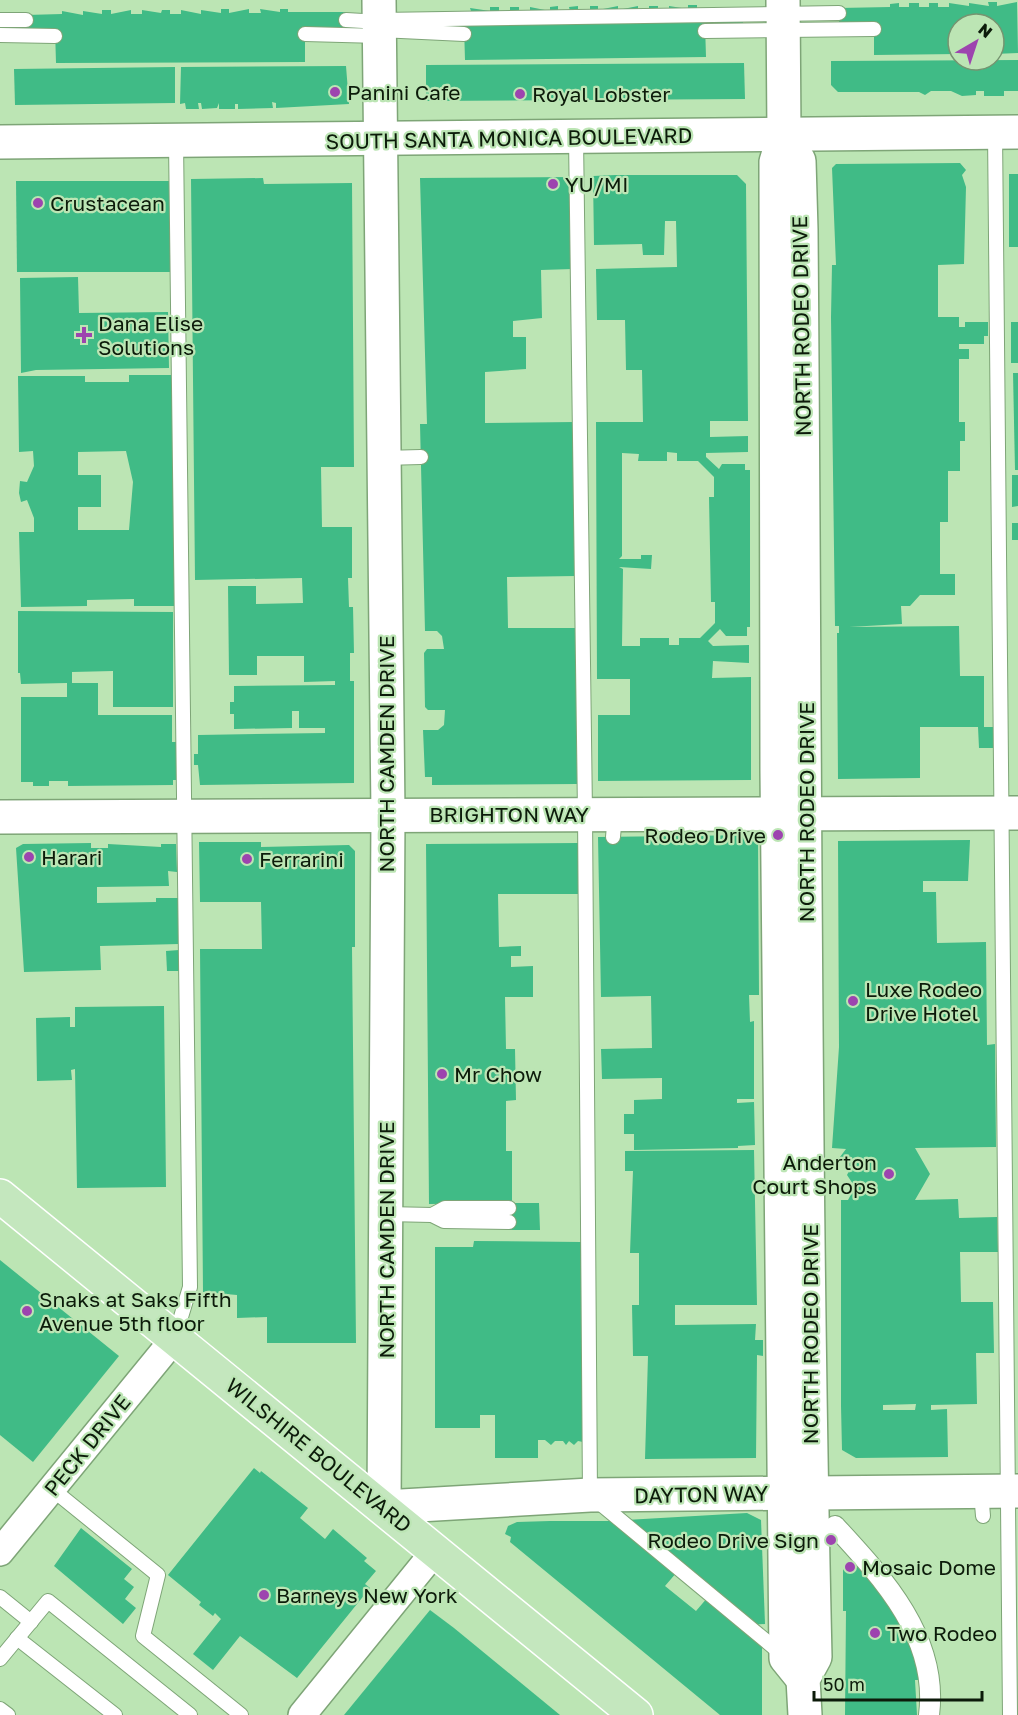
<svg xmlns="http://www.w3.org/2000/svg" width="1018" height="1715" font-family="'Golos Text',sans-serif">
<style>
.building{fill:#40bb86;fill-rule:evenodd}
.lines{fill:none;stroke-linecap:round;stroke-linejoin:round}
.service-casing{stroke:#7ea577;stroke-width:16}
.pedestrian-casing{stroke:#7ea577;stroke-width:22}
.minor-casing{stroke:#7ea577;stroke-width:30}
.tertiary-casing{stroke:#7ea577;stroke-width:36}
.secondary-casing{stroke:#7ea577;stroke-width:36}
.primary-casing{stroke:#fff;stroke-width:36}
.service{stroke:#fff;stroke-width:14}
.pedestrian{stroke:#fff;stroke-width:20}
.minor{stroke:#fff;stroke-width:27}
.tertiary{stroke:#fff;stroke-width:33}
.secondary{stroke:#fff;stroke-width:33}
.primary{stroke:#c4e7be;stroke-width:33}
.poi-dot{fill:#9d44af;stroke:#bce5b4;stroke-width:2}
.labels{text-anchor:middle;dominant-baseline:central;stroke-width:4.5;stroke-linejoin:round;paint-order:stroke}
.poi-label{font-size:21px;fill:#0c1b0a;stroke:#bce5b4;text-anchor:start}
.street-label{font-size:21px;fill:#0c1b0a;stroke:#bce5b4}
</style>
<rect width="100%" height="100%" fill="#bce5b4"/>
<g class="building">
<path d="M988,2h9v4l20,-4 1,51 -24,1v-30h-36v30l-84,1v-33l-35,1v-15l51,-1v-3l9,-1v4h10v-4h10v4h10v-4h9v4h11v-4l20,3v-3l20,3z"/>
<path d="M688,5h9v4h46v15h-38l1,33 -241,3 -1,-34h-37v-14l44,-1 -1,-3 20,3v-4h9v4h11v-4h9v4h11v-4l20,4v-4l8,-1v5h12l-1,-4 9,-1v4l12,1v-5h8v4l20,-4v4l20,-4v4h11v-4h9v3l11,1v-4l19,3z"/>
<path d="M221,9h8v4l20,-4v4h12l-1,-4 20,3v-3h8v3h58v15h-41v35l-249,1 -1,-34 -29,1v-15l36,-1v-3l21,4v-4l19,3v-4h9v4l20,-4v4h11v-4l19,3 1,-3h8v4h11v-4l20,4v-4l20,3z"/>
<path d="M1018,60v31h-14v5h-20v-5h-8v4l-14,1 -11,-5h-20l-6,4 -6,-3h-81l-7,-7v-24z"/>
<path d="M744,63l1,36 -319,2v-36z"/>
<path d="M346,66l3,38 -73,4v-5l-4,-1 1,6 -35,1v-5h-3v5h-16v-6l-2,5 -15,1 -1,-6h-3l1,6h-13l-1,-6 -5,1 1,-37z"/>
<path d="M175,67v36l-160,2 -1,-36z"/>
<path d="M960,163l6,7 -4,5 4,12 -2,77 -26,1v52h21v10h6v-5h23v14h-4v8h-25v5h10v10h-10v63h6v19h-5v30h-12v51h-8v52h15v21h-35l-10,11h-9l1,18 -53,3 110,-1 1,50h24v51h9l1,21h-15l-1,-21h-58v51l-82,1 -1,-146h2v-7h-4l-4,-309 1,-52h4l-4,-97 4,-4z"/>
<rect x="1009" y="174" width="9" height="73"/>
<path d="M615,175h122l9,9 2,237h-38v16l38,-1v16l-42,1v4l13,12 3,-5h23v6h5v157h-3v9h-21l-6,-7 -12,12 5,5 36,-1v18l-36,-2 -1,17 39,-1v103l-153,1v-66h32v-36h-33l-1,-257h47l-1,-52h-16l-1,-50h-28l-1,-51 81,-2 -1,-46h-11l-1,34h-21l-1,-11 -48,1 -1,-69zM667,452l10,1v8h21l16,16v20h-5l2,105h4v21l-15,15h-21v7h-10v-7h-29v8h-18l1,-77 -4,-2 32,2 1,-14h-11v4h-22l3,-3v-103l17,1 -1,7h29z"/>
<path d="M572,177l1,92 -32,1 1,48 -29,3v16h13v32l-41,3v51l90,-1 1,154 -69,1 1,51h68l1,156 -145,1v-8h-7l-2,-47h15l6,-5 1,-15h-17l-3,-3 -1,-54 3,-4h17l-2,-13 -5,-5h-12l-5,-207h7l-7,-246z"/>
<path d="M263,178l1,6 88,-1 2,284h-33l1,60h30v51h-4l1,29h4l1,46h-4v28h4v102l-154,2 -2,-20h-4v-11h4v-19l127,-2v-5h-26v-17h-7v17l-58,1v-15h-4v-12h4v-16l101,-1v-4l-31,1v-26h-47v19h-28l-1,-89h28v18l47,-1 -1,-25 -107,2 -4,-401z"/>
<path d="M16,181h157v91h-156z"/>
<path d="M78,277l1,36 89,-1 1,56 -133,2 -15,3 -1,-95z"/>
<rect x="1011" y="322" width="7" height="41"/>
<path d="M1013,373h5v97h-3z"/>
<path d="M129,375h44l2,231h-41v-7l-47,1v6l-66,1 -2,-75h15v-14l-7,-18 -6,2 -2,-9 1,-12 7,1 7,-16 -1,-15 -14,1 -1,-76h67v6h44zM126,451l7,31 -4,48h-51v-23h23v-32h-23v-23z"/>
<path d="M1012,475h6v31l-6,1z"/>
<rect x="1012" y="523" width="6" height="17"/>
<path d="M18,611l155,1v95h-60v-36l-41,1v11h26v32h74v27h5v38h-4v5l-105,1v-5h-19v5h-16v-4h-12v-85h46v-14l-46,1 -1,-11h-2z"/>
<path d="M758,835l1,160h-10l1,27 4,-1v78h-17v4l17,-1 1,43 -17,1v2l-104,2v-16h-10v-20h10v-14l28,-1v-21l-60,1 -1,-30 51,-1 -1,-52 -50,1 -3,-160z"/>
<path d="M970,840l-2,41h-45v11h13l1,51 49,-1 1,103 8,-1 1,103 -81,1 15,26 -15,26 43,-1 1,19 38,-1 1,35h-38l1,50h32l1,51h-18l1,51 -46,1v5l16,-1 1,48 -92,1 -14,-8 -1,-44v-206h7l7,-13 -8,-12 3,-6 -10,-12 6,-8 -14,-1 7,-101 -1,-206zM916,1404l-1,6h-32v-5z"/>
<path d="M199,842h62v5l88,-2 6,6v96h-3l4,396h-89v-26l-30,1v-23l-34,-3 -3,-343h62l-1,-47h-61z"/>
<path d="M91,843v5h17v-4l53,3v-3h15l1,28 -9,-1 1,15 -72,1v16l59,-1v-4h22l1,46 -79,2 1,24 -77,2 -8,-124 7,-4z"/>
<path d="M579,843v51h-81l1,53 22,-1v10h-10v11l22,-1v31h-28l1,52h9l1,51 -10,1v50h6v52h27l1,27h-31v-27l-80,1 -3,-360z"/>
<path d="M179,950v21h-12l-1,-20z"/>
<path d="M164,1006l2,181 -89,1 -2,-119 -4,1 1,10 -35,1 -1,-63 34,-1v10h5v-20z"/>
<path d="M754,1150l3,155h-82v20l81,-1 -1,16h8v16l-6,-1 -1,103 -111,1 3,-103h-15l-1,-51h7v-52h-9l3,-82h-8v-20z"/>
<path d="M474,1241l107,1 2,200 -5,-1 -4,4 -5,-4 -3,4 -3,-4h-8l-4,4 -6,-5h-7v18h-43v-43h-15v13h-45v-181h38z"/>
<path d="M0,1260l119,96 -86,106 -33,-27z"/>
<path d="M254,1468l6,5 1,-2 47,37 -8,10 25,21 8,-10 34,29 -3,3 12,10 -11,13 5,4 -73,90 -57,-42 -27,34 -20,-16 28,-35 -6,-6 -2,3 -14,-11 2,-3 -33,-27z"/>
<path d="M747,1513l14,7 4,104 -18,1 -121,-105z"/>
<path d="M550,1521h66l61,51 -12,14 31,25 12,-14 54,48v70h-42l-210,-173 1,-5 -6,-3 3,-8 9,-4z"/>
<path d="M81,1528l51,41 -8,10 10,8 -9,12 11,9 -13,16 -69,-58z"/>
<path d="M851,1561l5,2 30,35 27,49 6,33h-4l2,35h-72l1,-104h-3v-41z"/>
<path d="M430,1610l24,18 106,87h-216z"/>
</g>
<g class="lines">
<g class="service-casing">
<g id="service">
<path d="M0,20h26"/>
<path d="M346,20l34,2"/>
<path d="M380,20l459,-7"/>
<path d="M380,30l84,4"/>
<path d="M705,31l169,-2"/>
<path d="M305,34l74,2"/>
<path d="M0,35l55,1"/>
<path d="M995,131l15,1584"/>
<path d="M576,137l9,676 5,682 193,160"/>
<path d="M383,458l38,-1"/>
<path d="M613,837l2,-23"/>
<path d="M386,1214l46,1"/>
<path d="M509,1222l-65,-1 -12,-6 13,-7h64"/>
<path d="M175,1337l15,-50 -14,-1146"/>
<path d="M52,1489l106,86 -15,61 98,79"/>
<path d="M981,1492l2,24"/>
<path d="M0,1597l31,25"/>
<path d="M17,1638l98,77"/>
<path d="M0,1659l48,-58 142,114"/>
<path d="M0,1709l8,6"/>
</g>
</g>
<g class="pedestrian-casing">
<path id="pedestrian" d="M835,1526c48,52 104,112 94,189"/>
</g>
<g class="minor-casing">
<g id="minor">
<path d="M0,1552l175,-214"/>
<path d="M302,1715l134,-165"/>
</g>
</g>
<g class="tertiary-casing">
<g id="tertiary">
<path d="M379,0l9,814 -4,693 206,-12 428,-4"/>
<path d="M0,817l1018,-4"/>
</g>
</g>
<g class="secondary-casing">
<g id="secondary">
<path d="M783,0l1,135 -8,27 1,609 9,887 17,21"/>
<path d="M784,135l15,26 2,69c4,476 3,952 14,1427l-12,22 2,36"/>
<path d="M0,142l1018,-10"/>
</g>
</g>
<g class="primary-casing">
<path id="primary" d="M0,1196l636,519"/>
</g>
<use href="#service" class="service"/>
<use href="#pedestrian" class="pedestrian"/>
<use href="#minor" class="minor"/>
<use href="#tertiary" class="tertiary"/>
<use href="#secondary" class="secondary"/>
<use href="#primary" class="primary"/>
</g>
<g class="poi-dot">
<circle cx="335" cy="92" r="6"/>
<circle cx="520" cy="94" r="6"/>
<circle cx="553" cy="184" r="6"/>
<circle cx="38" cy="203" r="6"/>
<path d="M81 326h6v6h6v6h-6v6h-6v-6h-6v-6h6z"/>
<circle cx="778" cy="835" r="6"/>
<circle cx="29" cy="857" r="6"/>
<circle cx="247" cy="859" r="6"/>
<circle cx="853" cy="1001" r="6"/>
<circle cx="442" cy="1074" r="6"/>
<circle cx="889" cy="1174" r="6"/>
<circle cx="27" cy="1311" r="6"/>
<circle cx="831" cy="1540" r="6"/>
<circle cx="850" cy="1567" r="6"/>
<circle cx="264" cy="1595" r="6"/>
<circle cx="875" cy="1633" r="6"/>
</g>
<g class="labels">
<g class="poi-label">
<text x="347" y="92">Panini Cafe</text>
<text x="532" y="94">Royal Lobster</text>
<text x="565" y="184">YU/MI</text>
<text x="50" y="203">Crustacean</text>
<text x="98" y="323">Dana Elise<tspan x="98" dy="24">Solutions</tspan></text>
<text x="766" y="835" text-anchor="end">Rodeo Drive</text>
<text x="41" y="857">Harari</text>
<text x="259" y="859">Ferrarini</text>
<text x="865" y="989">Luxe Rodeo<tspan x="865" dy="24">Drive Hotel</tspan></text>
<text x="454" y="1074">Mr Chow</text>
<text x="877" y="1162" text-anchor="end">Anderton<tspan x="877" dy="24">Court Shops</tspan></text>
<text x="39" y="1299">Snaks at Saks Fifth<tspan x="39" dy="24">Avenue 5th floor</tspan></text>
<text x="819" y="1540" text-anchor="end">Rodeo Drive Sign</text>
<text x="862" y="1567">Mosaic Dome</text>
<text x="276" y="1595">Barneys New York</text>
<text x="887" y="1633">Two Rodeo</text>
</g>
<g class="street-label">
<text transform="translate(509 138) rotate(-1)">SOUTH SANTA MONICA BOULEVARD</text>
<text transform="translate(801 326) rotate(-91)">NORTH RODEO DRIVE</text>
<text transform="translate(386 754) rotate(-90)">NORTH CAMDEN DRIVE</text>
<text transform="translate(806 812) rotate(-90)">NORTH RODEO DRIVE</text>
<text x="509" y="814">BRIGHTON WAY</text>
<text transform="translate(386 1240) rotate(-90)">NORTH CAMDEN DRIVE</text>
<text transform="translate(810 1334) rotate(-90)">NORTH RODEO DRIVE</text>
<text transform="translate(87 1445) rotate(-51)">PECK DRIVE</text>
<text transform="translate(319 1455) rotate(39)">WILSHIRE BOULEVARD</text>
<text transform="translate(701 1494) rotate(-1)">DAYTON WAY</text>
</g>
</g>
<g transform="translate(976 42) rotate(39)"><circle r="28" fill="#bce5b4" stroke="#769470" stroke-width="1.5"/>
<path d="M0-4.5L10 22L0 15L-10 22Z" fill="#9d44af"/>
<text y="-9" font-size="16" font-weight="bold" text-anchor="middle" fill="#0c1b0a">N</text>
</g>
<path d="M814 1691v9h168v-9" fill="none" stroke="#0c1b0a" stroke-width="3"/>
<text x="823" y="1691" font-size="18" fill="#0c1b0a" stroke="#bce5b4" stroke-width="4.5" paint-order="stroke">50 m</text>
</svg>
